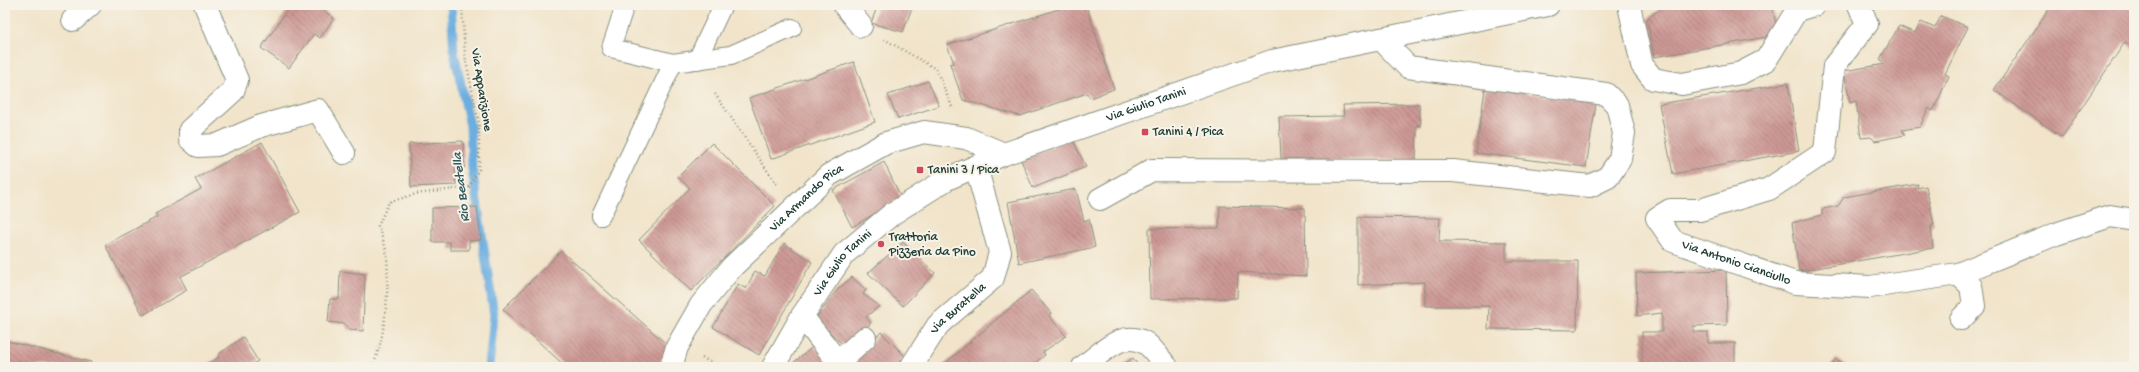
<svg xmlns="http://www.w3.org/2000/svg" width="2139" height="372" font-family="'Gochi Hand',sans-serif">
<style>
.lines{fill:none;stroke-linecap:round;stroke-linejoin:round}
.stream{stroke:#6caee0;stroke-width:9}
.building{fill:url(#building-back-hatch)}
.service-casing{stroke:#88907f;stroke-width:20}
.pedestrian-casing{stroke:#88907f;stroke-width:24}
.minor-casing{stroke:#88907f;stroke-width:24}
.secondary-casing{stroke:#88907f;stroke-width:24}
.path{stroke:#88907f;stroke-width:2.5;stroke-dasharray:1 3;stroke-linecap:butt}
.service{stroke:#fff;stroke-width:18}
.pedestrian{stroke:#fff;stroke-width:22}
.minor{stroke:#fff;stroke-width:22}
.secondary{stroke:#fff;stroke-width:22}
.poi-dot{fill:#d1495b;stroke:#f7f3e8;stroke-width:1.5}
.labels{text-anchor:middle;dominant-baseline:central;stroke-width:4;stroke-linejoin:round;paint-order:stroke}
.street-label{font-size:13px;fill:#1f3d34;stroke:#f7f3e8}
.poi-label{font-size:13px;fill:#1f3d34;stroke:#f7f3e8;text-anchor:start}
.water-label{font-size:14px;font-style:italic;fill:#32595f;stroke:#f7f3e8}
</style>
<defs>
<pattern id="building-back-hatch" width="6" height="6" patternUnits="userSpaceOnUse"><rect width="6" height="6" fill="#cd9894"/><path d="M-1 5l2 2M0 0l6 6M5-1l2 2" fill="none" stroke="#a67d7a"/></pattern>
</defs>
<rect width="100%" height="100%" fill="#f7f3e8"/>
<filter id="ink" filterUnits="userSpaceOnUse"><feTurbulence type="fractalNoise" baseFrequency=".025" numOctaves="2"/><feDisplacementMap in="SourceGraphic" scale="8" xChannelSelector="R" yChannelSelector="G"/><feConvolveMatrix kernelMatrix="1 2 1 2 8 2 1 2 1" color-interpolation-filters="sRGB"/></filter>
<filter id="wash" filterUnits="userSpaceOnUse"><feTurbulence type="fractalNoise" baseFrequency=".012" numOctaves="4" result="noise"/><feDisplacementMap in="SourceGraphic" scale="16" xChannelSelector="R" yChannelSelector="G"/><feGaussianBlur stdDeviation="0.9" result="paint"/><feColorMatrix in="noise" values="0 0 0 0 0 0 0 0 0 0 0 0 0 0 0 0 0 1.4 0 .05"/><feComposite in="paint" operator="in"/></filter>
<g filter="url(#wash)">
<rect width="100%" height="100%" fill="#f1e4ca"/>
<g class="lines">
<path class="stream" d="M451,5l3,47 16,74 2,42 22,147 -5,52"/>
</g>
<g id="blocks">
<g class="building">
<path d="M291,5h28l-1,2 16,11 -14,20 -6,-4 -25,34 -28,-20z"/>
<path d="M878,5h35l-10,27 -32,-9z"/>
<path d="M1071,5h15l28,84 -24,9 -3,-5 -67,23 -57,-16 -13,-36 4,-1 -7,-18z"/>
<path d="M1665,5h107l6,30 -124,22 -7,-38z"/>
<path d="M2052,5h82v44l-9,-7 -63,95 -68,-47z"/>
<path d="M1941,16l27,11 -23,47 4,2 -16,35 -5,-3 -8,19 -18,3 3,5 -30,6 -4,-4 -10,1 -5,-37 -6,2 -6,-32 41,-7 -5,-5 19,-33 16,7 6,-11 14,6z"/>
<path d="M854,62l21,60 -104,37 -22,-61z"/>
<path d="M928,81l11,25 -41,13 -10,-24z"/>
<path d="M1788,83l11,68 -126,23 -14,-70z"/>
<path d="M1485,89l31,2 80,13 -10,63 -110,-14z"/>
<path d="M1419,104l2,22 -4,-1 -1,35 -135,-1 -2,-42 65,-1 -1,-11z"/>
<path d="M1072,138l14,29 -53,21 -12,-28z"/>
<path d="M463,141l1,27h-9l1,17 -45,2 -2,-43z"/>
<path d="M262,142l38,70 -120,65 7,13 -44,25 -38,-70 52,-28 -2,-3 46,-25 -6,-10z"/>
<path d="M712,143l63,63 -84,85 -52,-51 51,-52 -12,-11z"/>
<path d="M884,162l17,36 -49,29 -19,-37z"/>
<path d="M1918,184l-1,4 9,-2 8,39 -3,1 2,22 -134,23 -7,-48 30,-8v-6l16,-3 6,-9z"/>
<path d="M1076,189l8,32 5,-2 6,28 -76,16 -11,-61z"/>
<path d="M1220,206l85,2 1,68 -68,-4 -1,26 -87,1 -1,-70 70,-1z"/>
<path d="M477,207l4,33 -12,1v9h-19v-8h-18v-34z"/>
<path d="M1358,217l82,1 -1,23 67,1v19h72l-1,69 -89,-1 1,-23h-64v-24l-67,3z"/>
<path d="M903,242l32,31 -32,33 -35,-33z"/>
<path d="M784,243l28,19 -53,93 -46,-28 25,-43 8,5 9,-18 10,5z"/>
<path d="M561,251l110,97 -15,19h-90l-63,-58z"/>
<path d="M1726,270l1,55 -33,1 -1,6h15v11h27v24h-93v-35h20v-19l-25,3 -1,-43z"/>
<path d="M340,271l25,3 -2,57 -14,-1 -4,-6 -17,-2 2,-23h9z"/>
<path d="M852,277l14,13 -3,4 16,12 -13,11 5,6 -26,24 -29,-29 20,-27z"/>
<path d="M1031,290l20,23 -2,3 17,20 -23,16 2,3 -15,12h-89z"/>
<path d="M881,332l24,24 -10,11h-45z"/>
<path d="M243,337l15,24 -10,6h-46l16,-9 1,-4z"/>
<path d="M7,341l84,21 -2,5h-84z"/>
<path d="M814,346l20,21h-46z"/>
<path d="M1133,358l6,9h-20z"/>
<path d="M1836,359l13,8h-19z"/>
</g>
</g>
</g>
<g filter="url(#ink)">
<use href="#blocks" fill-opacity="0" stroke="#88907f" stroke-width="1"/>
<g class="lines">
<g class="service-casing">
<g id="service">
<path d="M697,60l26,-55"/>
<path d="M673,63l58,-8 61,-27"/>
<path d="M601,216l72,-153 -62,-15 14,-43"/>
</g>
</g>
<g class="pedestrian-casing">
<path id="pedestrian" d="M844,5l17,21"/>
</g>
<g class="minor-casing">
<g id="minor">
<path d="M205,5l32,75 -4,11 -43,39v9l8,7 19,-1 44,-19 57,-16 26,43"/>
<path d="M1629,5l13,60 11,14 29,5 59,-11 25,-13 31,-50 17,-5"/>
<path id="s1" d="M1859,5l8,19 -33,42 -9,86 -56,37 -69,21h-30l-13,8 16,23 122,42 75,4 88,-13 98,-40 54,-18 24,4"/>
<path d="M73,20l17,-15"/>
<path d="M1100,199l52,-29 301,1 137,15 18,-9 12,-18 4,-26 -7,-28 -11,-11 -198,-27 -27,-28"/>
<path d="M1958,274l13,12 3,20 -13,13"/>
<path d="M802,316l36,46 27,-24"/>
<path id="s2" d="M671,367l6,-20 24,-42 31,-38 97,-92 57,-32 38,-11 42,6 38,16"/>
<path id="s3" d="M911,367l27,-42 55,-47 7,-26 -24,-85"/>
<path d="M1083,367c19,-14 40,-39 64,-23 7,6 14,16 20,23"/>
</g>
</g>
<g class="secondary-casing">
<g id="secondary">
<path id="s4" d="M773,367l29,-51 42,-62 48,-40 55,-35 57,-25 268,-93 276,-56"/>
</g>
</g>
<g class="path">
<path d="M884,39l52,30 17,40"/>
<path d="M715,94l63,92"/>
<path d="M702,358l19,9"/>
<path d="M372,367c14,-29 17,-79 15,-111 -1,-10 -6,-21 -9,-30l11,-24 27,-8 53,-7 10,-18v-45l-14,-68 -3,-51"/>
</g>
<use href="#service" class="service"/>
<use href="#pedestrian" class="pedestrian"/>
<use href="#minor" class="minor"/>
<use href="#secondary" class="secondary"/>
</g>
</g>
<g class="poi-dot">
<rect x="1141" y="128" width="8" height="8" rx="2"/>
<rect x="916" y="166" width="8" height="8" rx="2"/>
<circle cx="881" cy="244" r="4"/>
</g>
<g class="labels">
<g class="street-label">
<text transform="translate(481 90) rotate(81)">Via Apparizione</text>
<text stroke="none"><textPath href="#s4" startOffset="474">Via Giulio Tanini</textPath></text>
<text stroke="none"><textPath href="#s2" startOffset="220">Via Armando Pica</textPath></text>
<text stroke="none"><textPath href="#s1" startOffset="440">Via Antonio Cianciullo</textPath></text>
<text stroke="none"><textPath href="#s4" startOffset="126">Via Giulio Tanini</textPath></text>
<text stroke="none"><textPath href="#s3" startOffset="76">Via Buratella</textPath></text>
</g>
<g class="poi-label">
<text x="1153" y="132">Tanini 4 / Pica</text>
<text x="928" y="170">Tanini 3 / Pica</text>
<text x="889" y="237">Trattoria<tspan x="889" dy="15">Pizzeria da Pino</tspan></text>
</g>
<g class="water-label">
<text transform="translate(462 187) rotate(-97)">Rio Beatella</text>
</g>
</g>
<rect width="2139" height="372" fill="none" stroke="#f7f3e8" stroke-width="20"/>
</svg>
